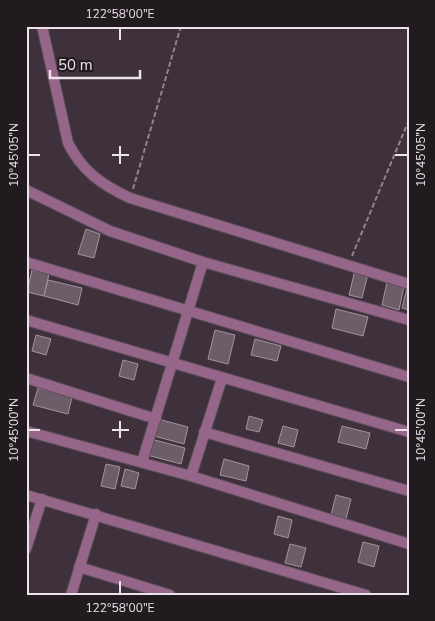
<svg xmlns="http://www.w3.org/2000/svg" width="435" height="621" font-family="'Nunito Sans',sans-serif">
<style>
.building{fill:#6d5d68;stroke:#a4939f}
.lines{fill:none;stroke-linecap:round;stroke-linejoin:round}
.street-casing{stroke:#5b4d57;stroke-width:12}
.path{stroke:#90848c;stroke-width:2;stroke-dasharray:5 2.5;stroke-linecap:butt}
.street{stroke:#96658a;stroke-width:10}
.ticks{fill:none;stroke:#ece3e9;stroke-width:2}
.neatline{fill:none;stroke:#ece3e9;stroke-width:2}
.ticks-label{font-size:12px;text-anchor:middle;fill:#ece3e9}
</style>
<rect width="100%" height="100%" fill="#3f313b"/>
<g class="building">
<path d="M86,229l14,5 -6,24 -16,-4z"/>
<path d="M32,270l17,4 -5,22 -17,-4z"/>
<path d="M355,270l13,4 -6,24 -13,-3z"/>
<path d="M48,280l34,8 -4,17 -34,-9z"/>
<path d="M387,282l17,4 -5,24 -17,-5z"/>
<path d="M407,288l2,1v21l-7,-2z"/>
<path d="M336,309l32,8 -5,19 -31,-8z"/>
<path d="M215,330l20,5 -7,29 -20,-5z"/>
<path d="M36,335l15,4 -5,16 -14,-4z"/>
<path d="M255,339l26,7 -4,15 -26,-6z"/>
<path d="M123,360l15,4 -4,16 -15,-4z"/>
<path d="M38,388l34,9 -4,17 -35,-9z"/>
<path d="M249,416l14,4 -4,12 -13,-3z"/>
<path d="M158,419l30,8 -4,17 -30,-8z"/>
<path d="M283,426l15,4 -4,17 -16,-4z"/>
<path d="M342,426l28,7 -4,16 -28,-7z"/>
<path d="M151,439l34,9 -4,16 -34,-9z"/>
<path d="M224,459l25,7 -3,15 -26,-6z"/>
<path d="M106,464l14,3 -5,22 -14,-3z"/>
<path d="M125,469l14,4 -4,16 -14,-3z"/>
<path d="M336,495l15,4 -5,20 -15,-4z"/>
<path d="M278,516l14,4 -4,18 -14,-4z"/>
<path d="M363,542l16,4 -5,21 -16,-5z"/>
<path d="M290,544l16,4 -5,19 -16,-4z"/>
</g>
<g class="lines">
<g class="street-casing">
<g id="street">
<path d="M42,26l26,117c14,28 34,42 62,55l279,86"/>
<path d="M26,190l84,41 93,31 206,58"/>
<path d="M26,262l383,115"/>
<path d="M26,320l383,112"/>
<path d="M26,378l130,41"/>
<path d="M26,431l165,45 218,68"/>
<path d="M204,432l205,59"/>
<path d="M142,462l61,-200"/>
<path d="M191,476l31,-98"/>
<path d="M26,495l340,100"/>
<path d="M26,549l16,-50"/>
<path d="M79,567l91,28"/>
<path d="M71,595l25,-81"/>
</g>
</g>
<g class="path">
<path d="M133,189l48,-163"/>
<path d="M352,256l57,-136"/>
</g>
<use href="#street" class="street"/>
</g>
<path class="ticks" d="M120,28v12M120,146v18M28,155h12M112,155h17M395,155h13M120,421v17M28,430h12M112,430h17M395,430h13M120,581v13"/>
<rect width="435" height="621" fill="none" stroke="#211b1f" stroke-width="55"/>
<path d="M50 70v8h90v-8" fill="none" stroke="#ece3e9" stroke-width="2.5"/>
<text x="58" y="70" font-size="15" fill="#ece3e9" stroke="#211b1f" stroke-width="4" paint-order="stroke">50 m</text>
<rect x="28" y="28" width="380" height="566" class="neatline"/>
<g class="ticks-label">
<text x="120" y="18">122°58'00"E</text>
<text transform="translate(14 155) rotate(-90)" y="4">10°45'05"N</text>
<text transform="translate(421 155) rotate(-90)" y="4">10°45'05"N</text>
<text transform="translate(14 430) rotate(-90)" y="4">10°45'00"N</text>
<text transform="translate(421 430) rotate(-90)" y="4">10°45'00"N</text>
<text x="120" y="612">122°58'00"E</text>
</g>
</svg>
